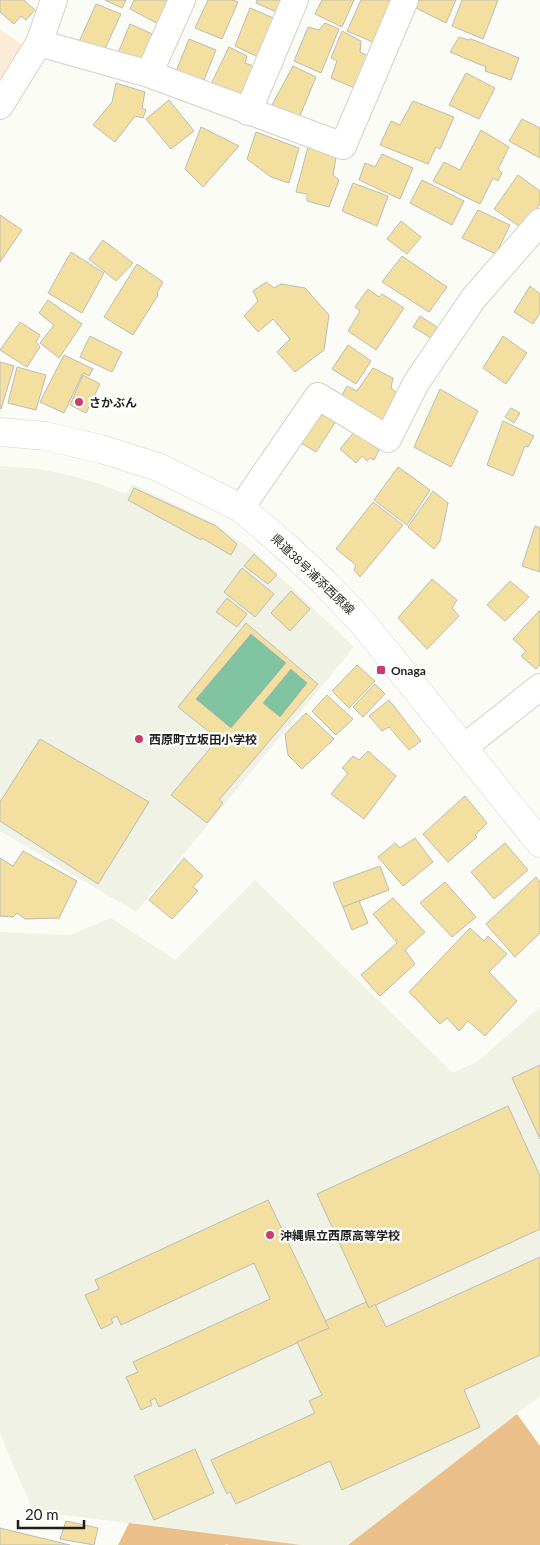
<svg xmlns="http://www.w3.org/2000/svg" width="540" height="1545" font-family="Lato,'Noto Sans JP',sans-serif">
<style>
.built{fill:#eff2e5}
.green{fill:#fcebd7}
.forest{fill:#ebbf8a}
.water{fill:#7fc3a1;stroke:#62927a}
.building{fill:#f3e0a0;stroke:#bdbbb5;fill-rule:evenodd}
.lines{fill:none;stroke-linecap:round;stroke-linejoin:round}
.minor-casing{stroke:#d1d2cc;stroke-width:28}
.major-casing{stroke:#d1d2cc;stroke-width:29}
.minor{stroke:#fff;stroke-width:26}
.major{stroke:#fff;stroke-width:28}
.poi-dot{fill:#c83c70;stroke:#fffffe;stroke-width:2}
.labels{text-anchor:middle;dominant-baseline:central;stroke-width:4.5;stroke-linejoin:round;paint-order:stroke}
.poi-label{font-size:12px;font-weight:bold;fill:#1f201e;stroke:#fffffe;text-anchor:start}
.street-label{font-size:12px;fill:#1f201e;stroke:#fffffe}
</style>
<rect width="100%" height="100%" fill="#fbfcf6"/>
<g class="built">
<path d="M0,466l38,3 30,6 29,8 29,11 6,-10 84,40 38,28 100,95 -218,265 -136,-81z"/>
<path d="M255,880l198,193 25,-12 62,-54v389l-192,149h-47l-268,-34 -33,-77v-502l70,3 41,-17 64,42z"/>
</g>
<path class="green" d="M0,29l23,17 -23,33z"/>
<g class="forest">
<path d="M517,1414l23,32v99h-192z"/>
<path d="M129,1523l172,22h-73l-1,-1 -2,1h-107z"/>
</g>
<g class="water">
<path d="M251,634l35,29 -55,65 -35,-29z"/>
<path d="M291,669l16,14 -27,34 -17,-14z"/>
</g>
<g class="building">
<path d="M0,0h24l11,10 -9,10 -5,-4 -7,8 -14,-12z"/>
<path d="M105,0h21l-4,8z"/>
<path d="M134,0h39l-11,26 -32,-17z"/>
<path d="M208,0h24l6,2 -16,37 -27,-11z"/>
<path d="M257,0h31l-7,14 -25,-11z"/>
<path d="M322,0h32l-12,27 -27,-13z"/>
<path d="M361,0h33l-19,43 -28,-12z"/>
<path d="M419,0h37l-10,23 -30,-15z"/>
<path d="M462,0h36l-15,39 -31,-13z"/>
<path d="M96,4l25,10 -19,41 -24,-11z"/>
<path d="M250,8l28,12 -16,39 -27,-13z"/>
<path d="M325,23l14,6 -18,44 -27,-12 14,-34 11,3z"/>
<path d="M130,24l27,12 -12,28 -27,-11z"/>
<path d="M342,31l19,10 -1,11 12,6 -15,31 -26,-11 6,-17 -6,-3z"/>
<path d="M459,37l10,3 2,-1 48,19 -8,22 -26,-9 1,-4 -36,-15z"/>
<path d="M189,39l27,11 -14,35 -27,-11z"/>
<path d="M229,47l18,9 -2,7 11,4 -13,30 -32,-13z"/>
<path d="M293,66l23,11 -17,41 -27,-13z"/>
<path d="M466,73l29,15 -16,31 -30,-14z"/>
<path d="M116,83l29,9 -3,16 4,2 -3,8 -8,-2 -20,26 -22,-17 19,-23z"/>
<path d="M169,100l25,31 -23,18 -25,-30z"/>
<path d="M413,101l41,16 -14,32 -4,-2 -8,17 -48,-19 11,-24 9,4z"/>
<path d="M522,119l18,9v30l-31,-17z"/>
<path d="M201,127l38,19 -36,41 -18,-18z"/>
<path d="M481,130l28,17 -11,22 4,4 -4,8 -5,-3 -13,26 -47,-23 11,-19 16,8z"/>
<path d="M256,132l43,16 -10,35 -18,-6 -24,-18z"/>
<path d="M308,147l28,10 -3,18 6,5 -10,27 -22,-6v-7l-11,-2z"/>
<path d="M382,154l31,14 -13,31 -41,-19 6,-17 10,4z"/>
<path d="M518,175l22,16v13l-18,24 -28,-19z"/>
<path d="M422,180l42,21 -12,24 -42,-22z"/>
<path d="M353,183l35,13 -11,30 -35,-15z"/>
<path d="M478,210l32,15 -14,29 -34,-16z"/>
<path d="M0,215l22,15 -22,32z"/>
<path d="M401,221l20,16 -14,17 -20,-15z"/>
<path d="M103,240l30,23 -17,18 -27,-22z"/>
<path d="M71,252l33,21 -22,40 -34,-20z"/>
<path d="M402,256l45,31 -18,25 -47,-30z"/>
<path d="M137,264l26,18 -6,11 1,2 -25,40 -29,-18z"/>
<path d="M266,282l8,6 7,-4 24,4 24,27 -5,35 -29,22 -18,-20 13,-13 -17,-20 -15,13 -14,-16 14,-15 -5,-10z"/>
<path d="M530,286l10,8v19l-7,11 -19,-12z"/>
<path d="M368,289l11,8 3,-3 22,14 -28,42 -28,-19 12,-20 -5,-4z"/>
<path d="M48,300l34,24 -23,34 -19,-15 14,-18 -15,-12z"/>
<path d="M420,316l17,11 -6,11 -18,-11z"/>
<path d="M20,322l20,13 -4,7 4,5 -13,20 -27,-17z"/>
<path d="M90,336l32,16 -10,20 -32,-15z"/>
<path d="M503,336l24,17 -21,31 -23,-16z"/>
<path d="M348,345l23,16 -15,23 -24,-15z"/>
<path d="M64,355l29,14 -4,7 -6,-3 -19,40 -24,-11z"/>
<path d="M0,362l14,4 -13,43 -1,-1z"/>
<path d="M17,367l29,8 -10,35 -28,-7z"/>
<path d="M373,368l20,10 -2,10 6,5 -13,33 -44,-27 7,-13 10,5z"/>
<path d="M83,375l17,9 -14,29 -16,-8z"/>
<path d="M440,389l38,22 -27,56 -37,-20z"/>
<path d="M320,406l18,12 -22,34 -20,-12z"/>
<path d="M511,408l9,5 -6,10 -9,-6z"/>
<path d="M503,421l31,15 -6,11 -3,-1 -12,30 -26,-11z"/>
<path d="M354,432l25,18 -5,10 -4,-2 -3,3 -5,-5 -6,7 -16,-14z"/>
<path d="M398,467l32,23 -23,35 -33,-25z"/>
<path d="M134,488l82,38 21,18 -6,11 -29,-17 -1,2 -73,-40z"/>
<path d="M433,491l15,12 -8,38 -6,8 -26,-22z"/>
<path d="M373,502l30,23 -43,52 -6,-7 2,-5 -20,-16z"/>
<path d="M535,526l5,2v44l-18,-6z"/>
<path d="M254,554l23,21 -9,9 -24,-18z"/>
<path d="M242,568l32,26 -19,23 -31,-25z"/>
<path d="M432,579l25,21 -5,8 7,8 -32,33 -29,-31z"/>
<path d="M510,581l19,16 -24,24 -18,-16z"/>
<path d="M291,591l19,18 -20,22 -19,-18z"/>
<path d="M227,598l20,16 -10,13 -21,-15z"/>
<path d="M540,610v55l-4,4 -15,-13 5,-5 -13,-12z"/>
<path d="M246,623l72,61 -99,116 4,3 -16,20 -36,-28 47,-56 -40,-32zM251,634l35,29 -55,65 -35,-29zM291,669l16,14 -27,34 -17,-14z"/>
<path d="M357,665l18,16 -26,27 -17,-17z"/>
<path d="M375,684l10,10 -22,23 -10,-10z"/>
<path d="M327,695l26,24 -17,16 -24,-24z"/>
<path d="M389,700l32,41 -12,9 -20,-23 -7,4 -13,-15z"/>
<path d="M306,713l28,26 -32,30 -14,-14 -3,-21z"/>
<path d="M40,739l109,63 -51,82 -98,-63v-19z"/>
<path d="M368,751l28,25 -32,43 -33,-25 17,-21 -6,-5 11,-12 6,4z"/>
<path d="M465,796l22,27 -12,12 2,2 -29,25 -25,-28z"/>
<path d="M415,838l18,24 -30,24 -25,-29 17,-14 5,5z"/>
<path d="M505,843l23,27 -34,29 -23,-27z"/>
<path d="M23,851l54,30 -18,37 -34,1 -8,-6 -4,4 -13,-1v-58l13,8z"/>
<path d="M184,858l19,18 -10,11 5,4 -26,28 -23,-19z"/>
<path d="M380,866l9,24 -46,17 -10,-24z"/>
<path d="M536,877l4,5v51l-25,24 -29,-33z"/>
<path d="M445,882l31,35 -24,20 -32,-34z"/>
<path d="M393,898l32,34 -20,18 10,14 -35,32 -19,-21 36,-32 -24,-29z"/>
<path d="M359,901l9,22 -16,7 -9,-23z"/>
<path d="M470,928l14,13 4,-5 19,18 -18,18 28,29 -32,35 -17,-15 -9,10 -12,-13 -7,6 -31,-32z"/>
<path d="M540,1065v74l-28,-61z"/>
<path d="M508,1106l32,70v53l-171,79 -52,-114z"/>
<path d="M268,1200l61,128 -170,79 -4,-9 -5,3 2,4 -11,5 -15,-33 12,-5 -5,-10 137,-63 -16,-36 -133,62 -4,-9 -6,3 2,4 -12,6 -16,-34 14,-6 -4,-9z"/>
<path d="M540,1257v98l-76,35 16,37 -138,63 -12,-29 -94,43 -6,-12 -3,2 -16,-34 104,-47 -6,-12 13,-6 -25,-53 32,-14 -4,-7 41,-19 3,6 6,-4 11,23z"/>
<path d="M195,1449l19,44 -60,27 -20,-44z"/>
<path d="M66,1521l32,7 -4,17 -34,-6z"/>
<path d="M0,1528l70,17h-70z"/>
</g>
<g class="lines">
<g class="minor-casing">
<g id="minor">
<path d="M39,43l110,31 194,72 62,-146"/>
<path d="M149,74l33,-74"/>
<path d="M0,106l39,-63 15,-43"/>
<path d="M248,112l47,-112"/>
<path d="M241,508l77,-112 70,43 28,-56 57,-84 67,-77"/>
<path d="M463,748l77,-61"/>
</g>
</g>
<g class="major-casing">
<path id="major" d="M0,432l45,4 56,13 57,18 83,41 41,35 42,39 38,40 178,221"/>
</g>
<use href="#minor" class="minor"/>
<use href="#major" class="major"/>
</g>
<g class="poi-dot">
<circle cx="79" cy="402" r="5"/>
<rect x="376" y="665" width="10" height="10" rx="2.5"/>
<circle cx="139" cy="739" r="5"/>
<circle cx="270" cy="1235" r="5"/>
</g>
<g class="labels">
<g class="poi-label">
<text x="89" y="402">さかぶん</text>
<text x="391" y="670">Onaga</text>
<text x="149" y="739">西原町立坂田小学校</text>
<text x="280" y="1235">沖縄県立西原高等学校</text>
</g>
<g class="street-label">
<text transform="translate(313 574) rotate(44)">県道38号浦添西原線</text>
</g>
</g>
<path d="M18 1520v8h66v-8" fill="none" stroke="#1f201e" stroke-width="2.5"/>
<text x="25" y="1520" font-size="15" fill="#1f201e" stroke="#fffffe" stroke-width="4" paint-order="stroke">20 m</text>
</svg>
